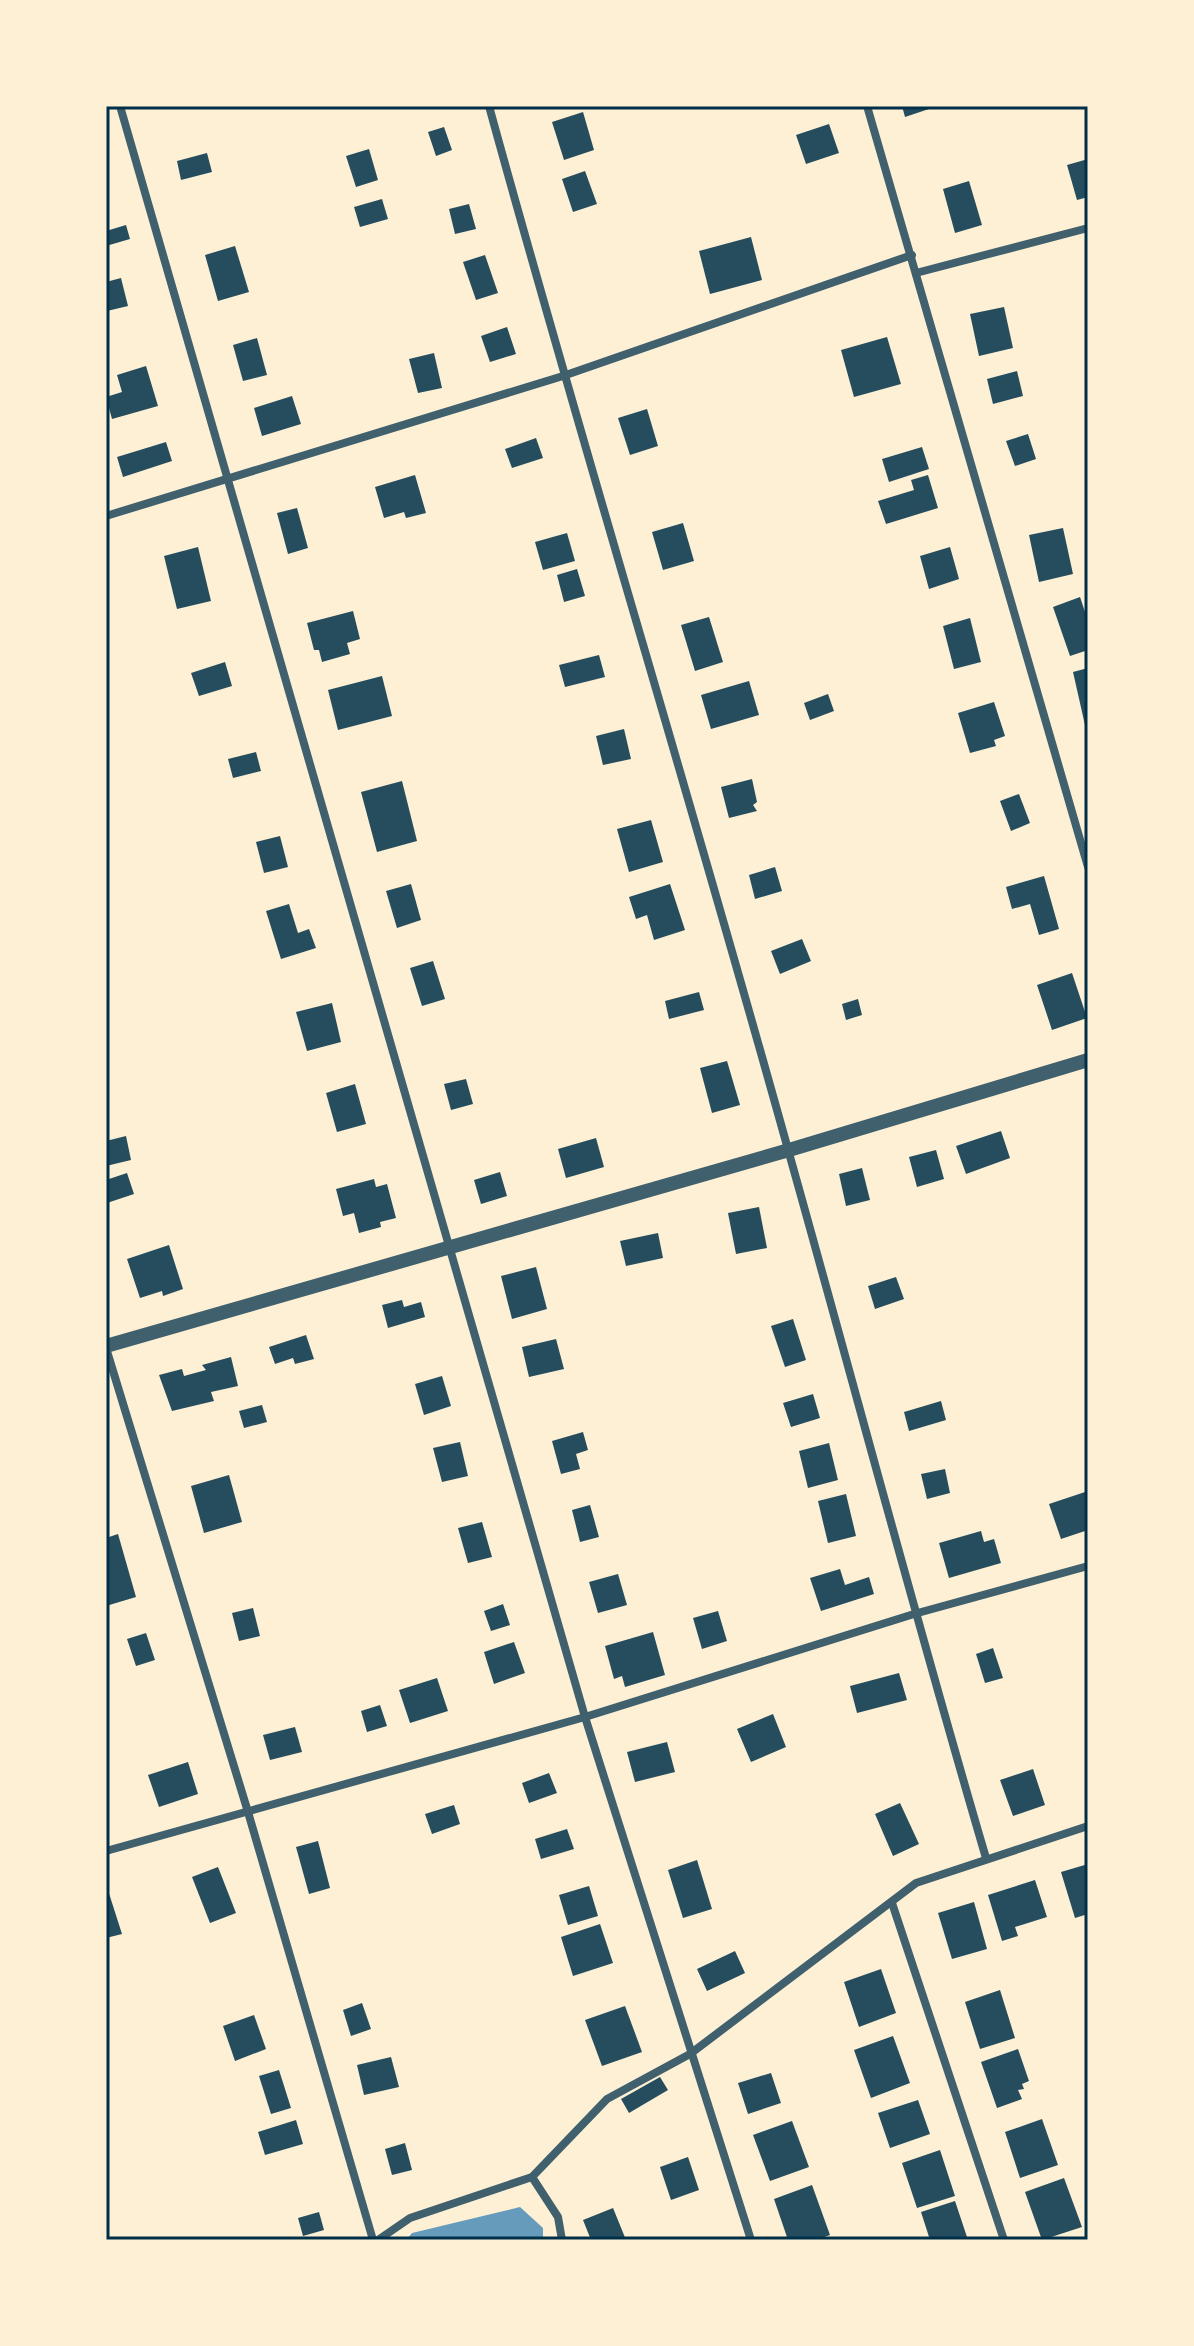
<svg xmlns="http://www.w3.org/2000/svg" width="1194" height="2346" font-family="'Libre Baskerville',serif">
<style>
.water{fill:#669bbc}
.building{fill:#264d5e}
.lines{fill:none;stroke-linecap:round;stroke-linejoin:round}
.minor{stroke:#3f606c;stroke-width:8}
.tertiary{stroke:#3f606c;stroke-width:14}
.neatline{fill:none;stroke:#003049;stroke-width:3}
</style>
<rect width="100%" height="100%" fill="#fdf0d5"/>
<path class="water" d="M520,2207l23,21v12h-137l6,-7z"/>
<g class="building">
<path d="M902,106h33v1l-30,10z"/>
<path d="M583,112l11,38 -30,10 -12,-38z"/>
<path d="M829,124l10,29 -33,11 -10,-29z"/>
<path d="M444,127l8,23 -16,6 -8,-24z"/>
<path d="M369,149l9,31 -22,7 -10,-31z"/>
<path d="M207,153l5,19 -31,8 -4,-19z"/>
<path d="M1088,159v38l-11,3 -10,-35z"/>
<path d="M585,171l12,33 -24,8 -11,-33z"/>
<path d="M969,181l13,44 -27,8 -12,-44z"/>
<path d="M382,199l6,20 -28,8 -6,-20z"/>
<path d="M469,204l7,25 -21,5 -6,-25z"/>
<path d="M126,225l4,14 -24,7v-15z"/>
<path d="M751,237l11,43 -52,14 -11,-43z"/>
<path d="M235,246l14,46 -31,9 -13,-46z"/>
<path d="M485,255l13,38 -22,7 -13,-38z"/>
<path d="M121,278l7,28 -21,5 -1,-29z"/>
<path d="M1004,307l9,41 -34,8 -9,-42z"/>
<path d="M507,327l9,27 -26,8 -9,-26z"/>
<path d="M887,337l14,47 -47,13 -13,-47z"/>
<path d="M257,338l10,37 -24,6 -10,-36z"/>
<path d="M434,353l8,35 -24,5 -9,-34z"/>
<path d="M146,366l12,40 -46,13 -6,-22 16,-5 -5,-17z"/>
<path d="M1017,371l6,25 -30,8 -6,-25z"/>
<path d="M292,396l9,28 -39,12 -8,-28z"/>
<path d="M647,409l11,37 -28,9 -12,-37z"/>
<path d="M1028,434l8,25 -21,7 -9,-25z"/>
<path d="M536,438l7,20 -31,10 -7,-19z"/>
<path d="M166,442l6,19 -49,16 -6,-20z"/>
<path d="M922,447l7,22 -40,13 -7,-23z"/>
<path d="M415,475l11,38 -20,5 -2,-6 -20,6 -9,-31z"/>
<path d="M928,475l10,33 -52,16 -8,-23 36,-11 -3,-10z"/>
<path d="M297,508l11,40 -20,6 -11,-41z"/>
<path d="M683,523l11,38 -31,9 -11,-38z"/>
<path d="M1063,528l10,46 -34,8 -10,-47z"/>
<path d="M567,533l8,28 -32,9 -8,-28z"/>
<path d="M198,547l13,54 -34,8 -13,-53z"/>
<path d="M950,547l9,32 -30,10 -9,-33z"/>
<path d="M577,569l8,27 -21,6 -7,-27z"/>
<path d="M1080,597l8,24v29l-18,6 -17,-49z"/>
<path d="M353,611l7,28 -13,4 3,11 -28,8 -3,-12h-5l-7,-27z"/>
<path d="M709,617l14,45 -28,9 -14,-46z"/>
<path d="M970,618l11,44 -27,7 -11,-43z"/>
<path d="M599,655l6,22 -40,10 -6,-22z"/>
<path d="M225,662l7,24 -33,10 -8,-23z"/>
<path d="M1088,668v66h-1l-14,-62z"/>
<path d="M382,676l10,40 -54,14 -10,-40z"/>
<path d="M749,681l10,34 -48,14 -10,-34z"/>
<path d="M828,694l6,17 -24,9 -6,-17z"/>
<path d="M994,702l11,34 -11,4 2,6 -26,7 -12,-40z"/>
<path d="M624,729l7,30 -28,6 -7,-29z"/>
<path d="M256,752l5,19 -28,7 -5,-19z"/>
<path d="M752,779l5,23 -4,3 4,6 -28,7 -8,-31z"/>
<path d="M402,781l15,60 -40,11 -16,-60z"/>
<path d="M1019,794l11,29 -19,8 -11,-30z"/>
<path d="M651,820l12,42 -34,10 -12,-43z"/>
<path d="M280,836l8,31 -24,6 -8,-31z"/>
<path d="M775,867l7,24 -27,8 -6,-24z"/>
<path d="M1044,876l15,53 -20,6 -9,-31 -18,5 -6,-22z"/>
<path d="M411,884l10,36 -24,8 -11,-37z"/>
<path d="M670,884l15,46 -31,10 -7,-25 -11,4 -7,-22z"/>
<path d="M289,904l9,29 11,-4 7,19 -35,11 -15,-48z"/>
<path d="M802,939l9,22 -31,13 -9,-23z"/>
<path d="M433,961l12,38 -23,7 -12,-38z"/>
<path d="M1072,973l15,45 -35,12 -15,-45z"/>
<path d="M699,992l5,18 -35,9 -4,-18z"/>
<path d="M858,999l4,16 -16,5 -4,-16z"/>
<path d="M332,1003l9,39 -34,9 -11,-39z"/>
<path d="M727,1061l13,44 -28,8 -12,-45z"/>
<path d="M466,1079l7,25 -22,6 -7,-26z"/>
<path d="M355,1084l11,40 -29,8 -11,-39z"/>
<path d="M1001,1131l9,27 -44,16 -10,-28z"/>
<path d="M126,1136l5,24 -25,6v-25z"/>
<path d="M596,1138l8,29 -38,11 -8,-29z"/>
<path d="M936,1150l8,29 -27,8 -8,-30z"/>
<path d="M862,1168l8,32 -24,6 -7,-32z"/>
<path d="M500,1172l7,24 -26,8 -7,-24z"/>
<path d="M127,1173l7,21 -27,9 -1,-23z"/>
<path d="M374,1179l2,8 11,-3 9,34 -16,4 1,5 -22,6 -5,-20 -11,3 -7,-27z"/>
<path d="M759,1207l8,41 -31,6 -8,-41z"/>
<path d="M658,1233l5,25 -37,8 -6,-25z"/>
<path d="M169,1245l14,44 -20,7 -1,-5 -22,7 -13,-39z"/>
<path d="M536,1267l11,42 -35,10 -11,-43z"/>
<path d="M896,1277l8,22 -29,10 -7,-23z"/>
<path d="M402,1300l2,7 17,-5 4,15 -37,11 -6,-23z"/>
<path d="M793,1319l13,41 -21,7 -14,-41z"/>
<path d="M306,1335l8,24 -19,5 -2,-6 -18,6 -6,-17z"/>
<path d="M556,1339l8,30 -35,8 -7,-30z"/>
<path d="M231,1357l7,29 -27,6 3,9 -42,10 -13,-36 23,-6 2,7 22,-6 -4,-5z"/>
<path d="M442,1376l9,30 -27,9 -9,-31z"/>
<path d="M813,1394l7,24 -29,9 -8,-24z"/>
<path d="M941,1401l5,19 -37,11 -5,-19z"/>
<path d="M262,1405l5,17 -23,6 -5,-17z"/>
<path d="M583,1432l5,18 -12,4 4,15 -19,5 -9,-33z"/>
<path d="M460,1442l8,34 -26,6 -9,-34z"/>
<path d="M829,1443l9,37 -30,8 -9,-37z"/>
<path d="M945,1469l5,24 -23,6 -6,-25z"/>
<path d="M229,1475l13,47 -38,11 -13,-47z"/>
<path d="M1088,1491v39l-27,9 -12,-35z"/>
<path d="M846,1494l10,42 -28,7 -10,-42z"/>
<path d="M590,1505l9,32 -19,5 -8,-32z"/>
<path d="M482,1522l10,35 -24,6 -10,-35z"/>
<path d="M981,1531l3,11 10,-3 7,24 -52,15 -10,-35z"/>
<path d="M118,1534l18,63 -30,9v-68z"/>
<path d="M840,1569l5,16 24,-8 5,17 -53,17 -11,-33z"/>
<path d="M618,1574l9,31 -29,8 -9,-31z"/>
<path d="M503,1604l7,21 -19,6 -7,-20z"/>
<path d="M253,1608l7,28 -21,5 -7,-28z"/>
<path d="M718,1611l9,30 -25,8 -9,-31z"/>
<path d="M653,1632l12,43 -40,12 -3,-11 -8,3 -9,-33z"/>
<path d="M146,1633l9,27 -19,6 -9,-27z"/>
<path d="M514,1642l11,31 -31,11 -10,-32z"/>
<path d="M993,1648l10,30 -18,5 -9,-29z"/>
<path d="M899,1673l8,27 -50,13 -7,-27z"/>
<path d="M437,1678l11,33 -38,12 -11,-33z"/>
<path d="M380,1705l7,21 -20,6 -6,-21z"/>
<path d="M773,1714l13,33 -35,15 -14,-33z"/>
<path d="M295,1727l7,25 -32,8 -7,-25z"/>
<path d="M667,1742l8,30 -40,10 -8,-30z"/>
<path d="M188,1762l10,32 -39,13 -11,-32z"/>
<path d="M1033,1769l12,36 -32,11 -13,-36z"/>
<path d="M549,1773l8,20 -28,10 -7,-20z"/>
<path d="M900,1803l19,41 -26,12 -18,-42z"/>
<path d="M454,1805l6,19 -28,10 -7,-20z"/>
<path d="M567,1829l7,20 -33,10 -6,-20z"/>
<path d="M318,1841l12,47 -21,6 -13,-47z"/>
<path d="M697,1860l15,49 -29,9 -15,-48z"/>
<path d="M1088,1864v50l-13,4 -14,-46z"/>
<path d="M218,1867l18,46 -26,10 -18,-46z"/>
<path d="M1035,1880l12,37 -32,10 3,9 -16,5 -14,-46z"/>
<path d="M106,1884l16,50 -16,4z"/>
<path d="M589,1886l9,30 -30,9 -9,-30z"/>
<path d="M974,1902l13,47 -35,10 -14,-46z"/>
<path d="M600,1924l13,39 -40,13 -12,-39z"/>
<path d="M735,1951l10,22 -38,18 -10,-22z"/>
<path d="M881,1969l15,44 -37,14 -15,-45z"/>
<path d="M1000,1990l15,48 -35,11 -15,-47z"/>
<path d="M362,2003l9,26 -20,7 -8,-26z"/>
<path d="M625,2006l17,46 -40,14 -17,-46z"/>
<path d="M254,2015l12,34 -31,12 -12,-35z"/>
<path d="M893,2036l17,47 -39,15 -17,-48z"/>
<path d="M1018,2049l11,32 -7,3 2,5 -6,1 4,9 -25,9 -16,-46z"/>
<path d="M391,2057l8,30 -35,8 -7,-30z"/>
<path d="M279,2070l12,38 -20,6 -12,-38z"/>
<path d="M771,2073l10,30 -33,11 -10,-31z"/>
<path d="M660,2077l8,13 -39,23 -8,-14z"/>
<path d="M918,2100l12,34 -40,14 -12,-35z"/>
<path d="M1042,2119l16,46 -38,13 -15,-46z"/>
<path d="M296,2120l7,24 -38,11 -7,-23z"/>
<path d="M792,2121l17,46 -39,14 -17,-46z"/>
<path d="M405,2143l7,27 -20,5 -7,-26z"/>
<path d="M940,2150l15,46 -38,12 -15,-45z"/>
<path d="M688,2157l11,33 -28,10 -11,-33z"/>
<path d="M1064,2178l18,49 -40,13 -17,-48z"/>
<path d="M812,2185l18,50 -14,5h-28l-14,-41z"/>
<path d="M955,2201l13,39h-38l-9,-28z"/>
<path d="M613,2208l13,32h-35l-8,-20z"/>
<path d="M319,2212l5,18 -21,6 -5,-18z"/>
</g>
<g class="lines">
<g class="minor">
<path d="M120,106l465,1611 166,523"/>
<path d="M489,106c96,350 203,697 300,1047 66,235 128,471 197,705"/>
<path d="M867,106l221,761"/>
<path d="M916,273l172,-45"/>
<path d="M106,516l457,-140 349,-121"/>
<path d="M106,1348l142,464 125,428"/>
<path d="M106,1851l479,-134 329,-103 174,-48"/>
<path d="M892,1903l112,337"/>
<path d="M532,2177l26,40 4,23"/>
<path d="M378,2240l32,-22 122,-41 75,-78 83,-45 226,-171 172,-57"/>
</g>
<path class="tertiary" d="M106,1346l683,-196 299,-90"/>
</g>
<rect width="1194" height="2346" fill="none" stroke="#fdf0d5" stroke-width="216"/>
<rect x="108" y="108" width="978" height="2130" class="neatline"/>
</svg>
